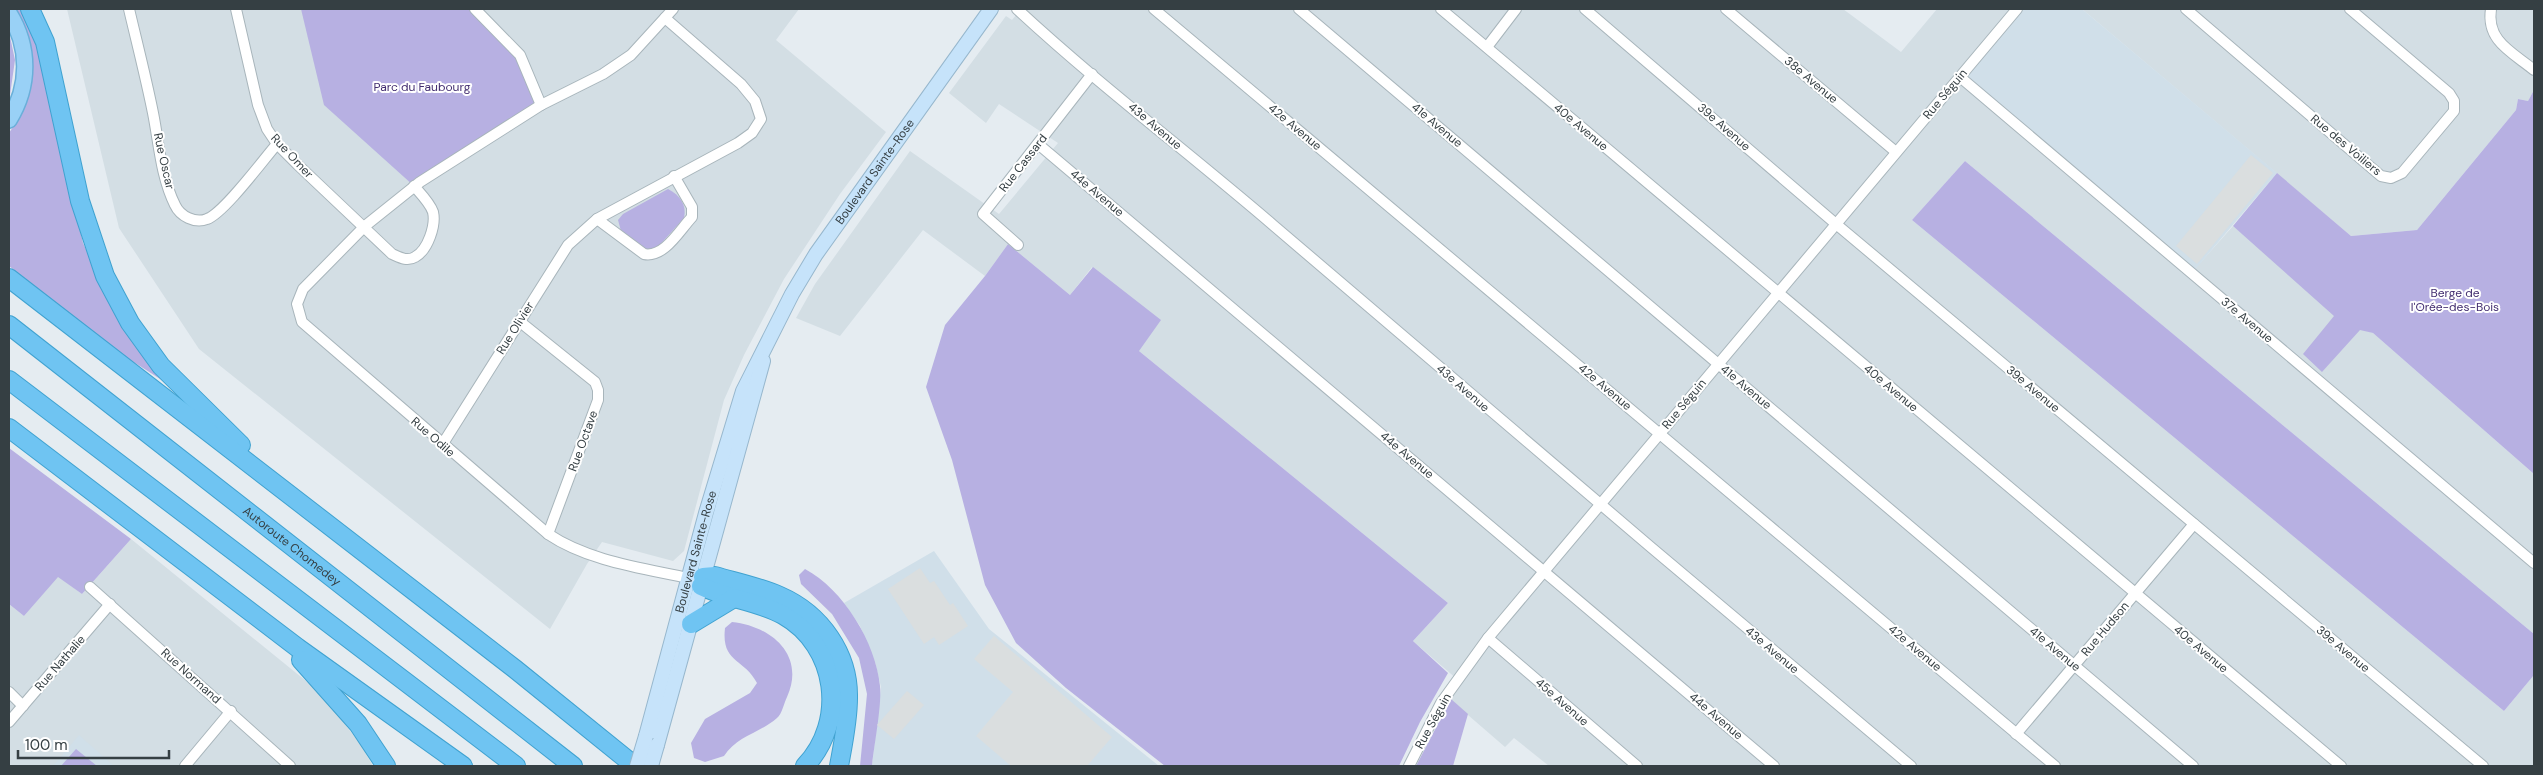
<svg xmlns="http://www.w3.org/2000/svg" width="2543" height="775" font-family="'DM Sans',sans-serif">
<style>
.residential{fill:#d3dee4}
.education{fill:#d0dfe9}
.green{fill:#b7b0e2}
.parking{fill:#dadedf}
.lines{fill:none;stroke-linecap:round;stroke-linejoin:round}
.street-casing{stroke:#a8b5bb;stroke-width:12}
.secondary-casing{stroke:#97b7cd;stroke-width:16}
.primary-casing{stroke:#6aafd9;stroke-width:18}
.highway-casing{stroke:#40a2d0;stroke-width:20}
.street{stroke:#fff;stroke-width:10}
.secondary{stroke:#c6e3fa;stroke-width:14}
.primary{stroke:#99d1f6;stroke-width:15}
.highway{stroke:#6fc4f2;stroke-width:18}
.secondary-bridge-casing{stroke:#97b7cd;stroke-width:16;stroke-linecap:butt}
.secondary-bridge{stroke:#c6e3fa;stroke-width:14}
.labels{text-anchor:middle;dominant-baseline:central;stroke-width:4;stroke-linejoin:round;paint-order:stroke}
.street-label{font-size:12px;fill:#353f43;stroke:#fff}
.park-label{font-size:12px;fill:#422d6f;stroke:#fff}
</style>
<rect width="100%" height="100%" fill="#e5ecf1"/>
<g class="residential">
<path d="M67,9h732l-23,31 110,92 -46,62 -56,85 -40,76 -20,45 -40,151 -11,10 -71,-19 -15,22 -37,65 -351,-280 -80,-121z"/>
<path d="M1021,9h822l58,43 36,-43h80l175,263 41,-46 127,103 13,4 161,141v160l-569,-473 -53,59 592,491 30,-36v91h-985l-35,-28 -9,9 -59,-51 12,-16 -45,-39 35,-38 -309,-252 -47,-84 -22,28 -62,-51 -23,32 -62,-46 -83,106 -44,-18 19,-34 95,-133 89,63 59,-71 -59,-39 -13,19 -37,-30 57,-77 6,4z"/>
<path d="M2082,9h452v81l-6,11 -10,-2 -2,11 -99,120 -66,6z"/>
<path d="M131,539l191,155 38,50 13,22h-364v-162l15,12 34,-40 24,18z"/>
</g>
<g class="education">
<path d="M2017,9h65l195,164 -85,100 -232,-196z"/>
<path d="M934,551l55,78 170,137h-287l9,-79 -6,-25 -15,-36 -16,-23z"/>
<path d="M79,735l35,31h-61z"/>
</g>
<g class="green">
<path d="M14,9h8l16,31 45,203 15,32 73,111 -42,-27 -120,-93v-133l13,-20 7,-20 2,-30 -5,-35z"/>
<path d="M301,9h174l36,34 30,62 -127,81 -90,-81z"/>
<path d="M9,32l6,28 -6,42z"/>
<path d="M2534,90v384l-161,-141 -13,-3 -38,42 -19,-18 31,-38 -101,-90 44,-53 74,63 66,-6 99,-120 2,-11 10,2z"/>
<path d="M1965,161l569,473v41l-30,36 -592,-491z"/>
<path d="M668,189c12,6 19,16 16,29l-27,30 -12,2 -24,-19 -3,-11 5,-6z"/>
<path d="M1008,244l62,51 23,-28 68,53 -22,31 309,252 -35,38 35,32 -28,49 -21,44h-234l-99,-78 -50,-45 -31,-58 -33,-125 -26,-73 19,-62 40,-49z"/>
<path d="M9,448l122,91 -49,55 -24,-17 -34,39 -15,-12z"/>
<path d="M805,569c38,20 71,74 75,117 2,19 -6,59 -8,80h-12l7,-72 -8,-36 -27,-44 -31,-30 -2,-9z"/>
<path d="M732,622c39,4 74,33 55,75 -3,6 -5,17 -10,21 -17,15 -40,18 -53,38l-19,6 -11,-4 -3,-15 14,-24 45,-26 7,-10c-13,-25 -36,-20 -32,-55z"/>
<path d="M1451,699l17,15 -15,52h-37z"/>
<path d="M76,749l21,17h-36z"/>
</g>
<g class="parking">
<path d="M2251,155l22,18 -76,91 -21,-18z"/>
<path d="M920,568l10,15 4,-2 16,24 3,-2 15,23 -29,19 -5,-8 -10,7 -36,-55z"/>
<path d="M994,636l118,101 -25,29h-76l-35,-30 37,-44 -39,-33z"/>
<path d="M907,691l17,14 -30,34 -17,-14z"/>
</g>
<g class="lines">
<g class="street-casing">
<g id="street">
<path d="M129,9c8,34 17,69 24,104 6,30 8,64 22,92 5,11 20,19 32,14 17,-6 56,-59 70,-75"/>
<path d="M236,9l22,96 9,24 10,15 21,21 94,89c7,3 15,8 23,3 13,-7 21,-32 18,-45 -3,-9 -13,-19 -19,-26"/>
<path d="M475,9l45,46 21,50"/>
<path d="M673,9l-42,46 -28,19 -62,31 -121,77 -55,44 -62,63 -6,15 5,18 246,212c40,27 94,34 140,44"/>
<path d="M1017,9c82,76 171,143 256,216 212,182 424,362 638,541"/>
<path d="M1154,9l901,757"/>
<path d="M1299,9l894,757"/>
<path d="M1441,9l900,757"/>
<path d="M1585,9l251,215 647,542"/>
<path d="M1726,9l170,143"/>
<path d="M2186,9l195,167 10,2 11,-5 52,-62v-10l-5,-8 -99,-84"/>
<path d="M2491,9c-5,32 21,43 43,61"/>
<path d="M1487,47l29,-38"/>
<path d="M1960,77l574,486"/>
<path d="M1038,144l736,622"/>
<path d="M597,219l47,35c20,4 35,-23 48,-37v-10l-18,-31"/>
<path d="M1018,245l-35,-31 109,-140"/>
<path d="M519,321l76,61 3,8v10l-50,134"/>
<path d="M442,445l126,-200 29,-26 141,-76 14,-10 9,-14 -6,-18 -14,-17 -76,-66"/>
<path d="M90,587l200,179"/>
<path d="M1488,638l149,128"/>
<path d="M9,692l14,14"/>
<path d="M9,722l101,-118"/>
<path d="M2016,734l178,-210"/>
<path d="M185,766l46,-55"/>
<path d="M1409,766l32,-63 47,-65 529,-629"/>
</g>
</g>
<g class="secondary-casing">
<g id="secondary">
<path id="s1" d="M646,736l60,-223 37,-122 49,-97 24,-40 175,-245"/>
<path d="M657,745l106,-384"/>
</g>
</g>
<g class="primary-casing">
<path id="primary" d="M9,13c21,34 21,73 0,107"/>
</g>
<g class="highway-casing">
<g id="highway">
<path d="M30,9l15,33 35,159 25,75 25,47 31,43 80,79"/>
<path d="M9,278l506,391 120,97"/>
<path id="s2" d="M9,325l564,441"/>
<path d="M9,380l507,386"/>
<path d="M9,428l289,220 165,118"/>
<path d="M703,577l12,-1c21,6 45,11 65,20 41,18 69,58 68,102 0,23 -5,46 -9,68"/>
<path d="M701,586c26,13 57,15 82,29 55,31 64,107 22,151"/>
<path d="M691,624l43,-26"/>
<path d="M301,660l57,64 28,42"/>
</g>
</g>
<use href="#street" class="street"/>
<use href="#secondary" class="secondary"/>
<use href="#primary" class="primary"/>
<use href="#highway" class="highway"/>
<g class="secondary-bridge-casing">
<g id="secondary-bridge">
<path d="M637,766l9,-30"/>
<path d="M651,766l6,-21"/>
</g>
</g>
<use href="#secondary-bridge" class="secondary-bridge"/>
</g>
<g class="labels">
<g class="street-label">
<text transform="translate(1811 80) rotate(40)">38e Avenue</text>
<text transform="translate(1945 94) rotate(-50)">Rue Séguin</text>
<text transform="translate(1437 125) rotate(40)">41e Avenue</text>
<text transform="translate(1155 126) rotate(40)">43e Avenue</text>
<text transform="translate(1295 127) rotate(40)">42e Avenue</text>
<text transform="translate(1581 127) rotate(40)">40e Avenue</text>
<text transform="translate(1724 127) rotate(41)">39e Avenue</text>
<text transform="translate(2346 145) rotate(40)">Rue des Voiliers</text>
<text transform="translate(292 156) rotate(47)">Rue Omer</text>
<text transform="translate(164 161) rotate(77)">Rue Oscar</text>
<text transform="translate(1023 163) rotate(-52)">Rue Cassard</text>
<text stroke="none"><textPath href="#s1" startOffset="615">Boulevard Sainte-Rose</textPath></text>
<text transform="translate(1097 193) rotate(40)">44e Avenue</text>
<text transform="translate(2247 320) rotate(40)">37e Avenue</text>
<text transform="translate(515 328) rotate(-58)">Rue Olivier</text>
<text transform="translate(1605 387) rotate(40)">42e Avenue</text>
<text transform="translate(1746 387) rotate(40)">41e Avenue</text>
<text transform="translate(1463 388) rotate(41)">43e Avenue</text>
<text transform="translate(1891 388) rotate(40)">40e Avenue</text>
<text transform="translate(2033 389) rotate(40)">39e Avenue</text>
<text transform="translate(1684 404) rotate(-50)">Rue Séguin</text>
<text transform="translate(433 437) rotate(41)">Rue Odile</text>
<text transform="translate(583 441) rotate(-70)">Rue Octave</text>
<text transform="translate(1407 455) rotate(40)">44e Avenue</text>
<text stroke="none"><textPath href="#s2" startOffset="359">Autoroute Chomedey</textPath></text>
<text stroke="none"><textPath href="#s1" startOffset="191">Boulevard Sainte-Rose</textPath></text>
<text transform="translate(2105 629) rotate(-50)">Rue Hudson</text>
<text transform="translate(1915 648) rotate(40)">42e Avenue</text>
<text transform="translate(2055 649) rotate(40)">41e Avenue</text>
<text transform="translate(2201 649) rotate(40)">40e Avenue</text>
<text transform="translate(2343 649) rotate(40)">39e Avenue</text>
<text transform="translate(1772 650) rotate(40)">43e Avenue</text>
<text transform="translate(60 663) rotate(-49)">Rue Nathalie</text>
<text transform="translate(191 676) rotate(42)">Rue Normand</text>
<text transform="translate(1562 702) rotate(41)">45e Avenue</text>
<text transform="translate(1716 716) rotate(40)">44e Avenue</text>
<text transform="translate(1433 721) rotate(-61)">Rue Séguin</text>
</g>
<g class="park-label">
<text x="422" y="87">Parc du Faubourg</text>
<text x="2455" y="293">Berge de<tspan x="2455" dy="14">l'Orée-des-Bois</tspan></text>
</g>
</g>
<rect width="2543" height="775" fill="none" stroke="#353f43" stroke-width="20"/>
<path d="M18 750v8h151v-8" fill="none" stroke="#353f43" stroke-width="2.5"/>
<text x="25" y="750" font-size="15" fill="#353f43" stroke="#ffffff" stroke-width="4" paint-order="stroke">100 m</text>
</svg>
